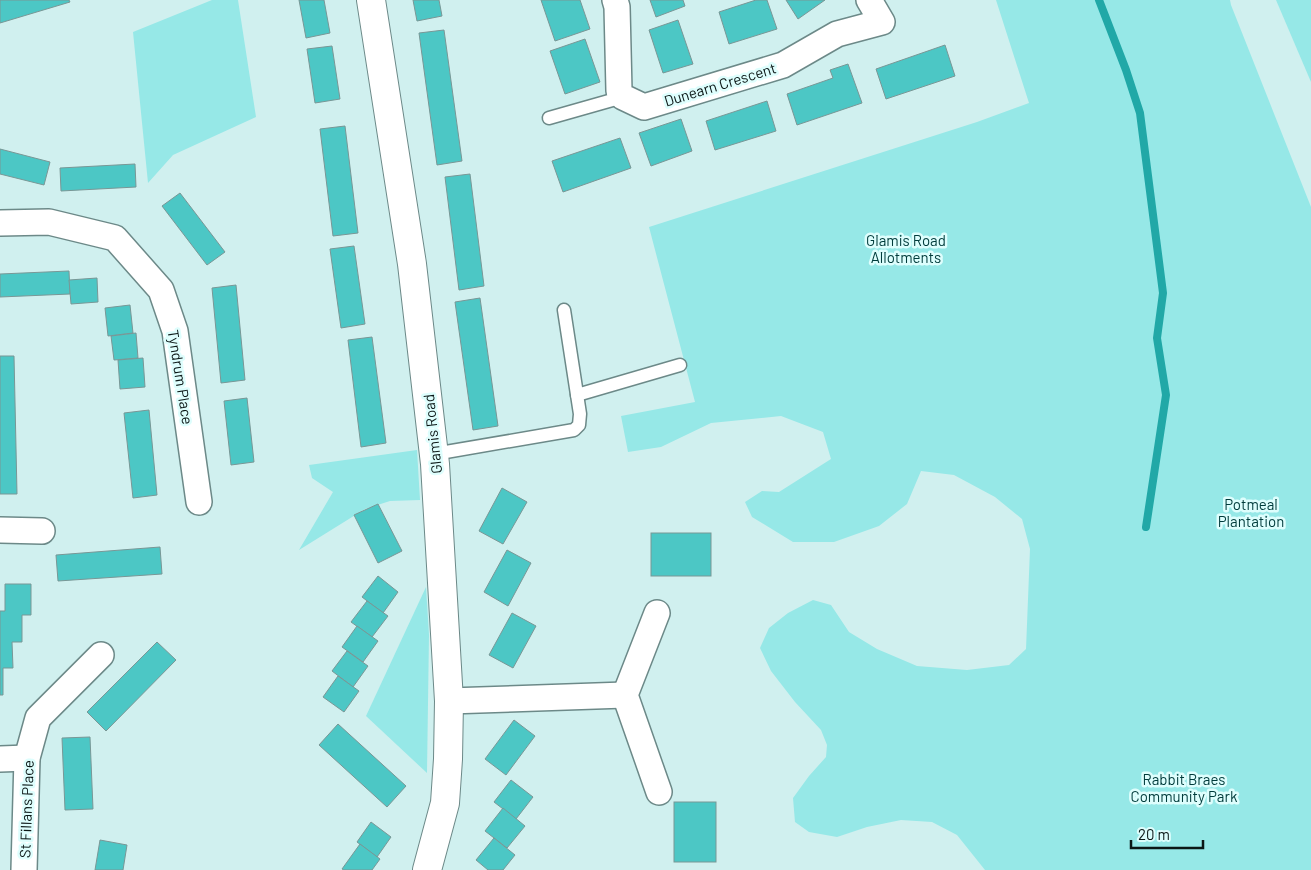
<svg xmlns="http://www.w3.org/2000/svg" width="1311" height="870" font-family="Barlow,sans-serif">
<style>
.green{fill:#96e8e7}
.lines{fill:none;stroke-linecap:round;stroke-linejoin:round}
.stream{stroke:#21a8a7;stroke-width:8}
.building{fill:#4cc7c5;stroke:#799796}
.service-casing{stroke:#6c8988;stroke-width:15}
.minor-casing{stroke:#6c8988;stroke-width:28}
.tertiary-casing{stroke:#6c8988;stroke-width:30}
.service{stroke:#fff;stroke-width:12}
.minor{stroke:#fff;stroke-width:25}
.tertiary{stroke:#fff;stroke-width:28}
.labels{text-anchor:middle;dominant-baseline:central;stroke-width:5;stroke-linejoin:round;paint-order:stroke}
.street-label{font-size:15px;fill:#0b1716;stroke:#defefd}
.park-label{font-size:15px;fill:#003b3b;stroke:#defefd}
</style>
<rect width="100%" height="100%" fill="#d0f0ef"/>
<g class="green">
<path d="M212,0h26l18,117 -83,38 -25,28 -15,-151z"/>
<path d="M996,0h234l1,5 80,202v663h-326l-28,-35 -25,-13 -31,-2 -34,7 -30,10 -28,-5 -14,-10 -2,-24 16,-22 17,-19 1,-12 -6,-15 -26,-28 -24,-31 -11,-23 9,-20 19,-15 25,-13 18,5 18,27 28,17 40,17 50,4 42,-5 17,-16 4,-100 -8,-30 -27,-22 -41,-22 -33,-4 -14,33 -28,22 -45,16h-41l-41,-25 -7,-15 17,-11 17,1 52,-33 -8,-27 -42,-16 -70,7 -50,24 -33,5 -7,-36 74,-14 -46,-175 328,-105 52,-19z"/>
<path d="M1276,0h35v82z"/>
<path d="M417,450l3,50 -30,1 -25,8 -66,41 34,-58 -21,-14 -3,-13z"/>
<path d="M426,587l3,48 -2,138 -61,-57z"/>
</g>
<g class="lines">
<path class="stream" d="M1099,0l27,70 14,43 23,180 -6,45 9,57 -20,132"/>
</g>
<g class="building">
<path d="M0,0h69l1,2 -70,21z"/>
<path d="M299,0h25l6,33 -24,5z"/>
<path d="M413,0h26l3,16 -25,5z"/>
<path d="M541,0h39l10,29 -35,12z"/>
<path d="M650,0h33l2,6 -29,11z"/>
<path d="M756,0h11l10,29 -48,15 -10,-32z"/>
<path d="M786,0h39l-27,19z"/>
<path d="M678,20l15,44 -30,9 -14,-43z"/>
<path d="M444,30l18,131 -25,4 -18,-132z"/>
<path d="M585,39l15,43 -35,12 -15,-43z"/>
<path d="M945,45l10,31 -69,23 -10,-30z"/>
<path d="M332,46l8,53 -25,4 -8,-54z"/>
<path d="M848,64l14,39 -65,22 -10,-31 46,-16 -3,-8z"/>
<path d="M767,101l9,30 -61,19 -9,-29z"/>
<path d="M681,119l11,32 -41,15 -12,-33z"/>
<path d="M345,126l13,107 -25,3 -13,-107z"/>
<path d="M620,138l11,30 -68,24 -11,-31z"/>
<path d="M0,149l50,13 -6,23 -44,-11z"/>
<path d="M135,164l1,23 -75,4 -1,-23z"/>
<path d="M470,174l14,112 -25,4 -14,-113z"/>
<path d="M180,193l45,59 -18,13 -45,-59z"/>
<path d="M354,246l11,78 -24,4 -11,-79z"/>
<path d="M69,271l1,23 -70,3v-23z"/>
<path d="M97,278l1,24 -27,2 -2,-24z"/>
<path d="M236,285l9,95 -24,3 -9,-95z"/>
<path d="M480,298l18,128 -25,4 -18,-128z"/>
<path d="M130,305l3,28 -25,3 -3,-28z"/>
<path d="M136,333l2,25 -24,2 -3,-24z"/>
<path d="M372,337l14,106 -25,4 -13,-107z"/>
<path d="M0,356h14l3,138h-17z"/>
<path d="M143,358l2,29 -25,2 -2,-29z"/>
<path d="M247,398l7,64 -23,3 -7,-64z"/>
<path d="M149,410l8,85 -24,3 -9,-85z"/>
<path d="M502,488l25,14 -24,42 -24,-13z"/>
<path d="M378,504l24,47 -24,12 -24,-48z"/>
<rect x="651" y="533" width="60" height="43"/>
<path d="M160,547l2,27 -104,7 -2,-26z"/>
<path d="M507,550l24,13 -23,43 -24,-14z"/>
<path d="M378,576l20,16 -15,21 -21,-16z"/>
<path d="M5,584h26v31h-9v27h-10l1,26h-10v27h-3v-84h5z"/>
<path d="M367,601l21,15 -16,21 -21,-15z"/>
<path d="M512,613l24,13 -23,42 -24,-13z"/>
<path d="M357,626l21,15 -15,21 -21,-15z"/>
<path d="M157,642l19,18 -70,71 -19,-19z"/>
<path d="M347,651l21,15 -15,21 -21,-16z"/>
<path d="M338,676l21,15 -15,21 -21,-15z"/>
<path d="M514,720l21,16 -29,39 -21,-16z"/>
<path d="M338,724l68,62 -19,21 -68,-62z"/>
<path d="M90,737l3,72 -28,1 -3,-72z"/>
<path d="M511,780l22,17 -17,22 -22,-17z"/>
<rect x="674" y="802" width="42" height="60"/>
<path d="M503,808l22,18 -18,22 -22,-17z"/>
<path d="M371,822l20,15 -14,20 -20,-15z"/>
<path d="M494,838l21,17 -12,15h-15l-12,-10z"/>
<path d="M100,840l27,5 -4,25h-28z"/>
<path d="M360,844l20,15 -8,11h-28l-2,-1z"/>
</g>
<g class="lines">
<g class="service-casing">
<g id="service">
<path d="M549,118l74,-21"/>
<path d="M577,395l103,-30"/>
<path d="M434,454l140,-24 5,-5 1,-11 -16,-104"/>
</g>
</g>
<g class="minor-casing">
<g id="minor">
<path d="M615,0l2,7 2,84 4,6 21,10 139,-42 54,-31 45,-12 -13,-22"/>
<path d="M0,223l49,-1 66,16 46,52 14,41 24,171"/>
<path d="M0,530l42,1"/>
<path d="M657,613l-32,82 34,97"/>
<path d="M449,701l176,-6"/>
<path d="M0,759l27,-1"/>
<path d="M24,870l3,-112 11,-40 63,-63"/>
</g>
</g>
<g class="tertiary-casing">
<path id="tertiary" d="M371,0l41,264 23,200 14,237 -1,58 -3,44 -18,67"/>
</g>
<use href="#service" class="service"/>
<use href="#minor" class="minor"/>
<use href="#tertiary" class="tertiary"/>
</g>
<g class="labels">
<g class="street-label">
<text transform="translate(720 84) rotate(-17)">Dunearn Crescent</text>
<text transform="translate(181 377) rotate(81)">Tyndrum Place</text>
<text transform="translate(432 434) rotate(-96)">Glamis Road</text>
<text transform="translate(26 809) rotate(-88)">St Fillans Place</text>
</g>
<g class="park-label">
<text x="906" y="240">Glamis Road<tspan x="906" dy="17">Allotments</tspan></text>
<text x="1251" y="504">Potmeal<tspan x="1251" dy="17">Plantation</tspan></text>
<text x="1184" y="779">Rabbit Braes<tspan x="1184" dy="17">Community Park</tspan></text>
</g>
</g>
<path d="M1131 840v8h72v-8" fill="none" stroke="#0b1716" stroke-width="2.5"/>
<text x="1138" y="840" font-size="15" fill="#0b1716" stroke="#defefd" stroke-width="4" paint-order="stroke">20 m</text>
</svg>
